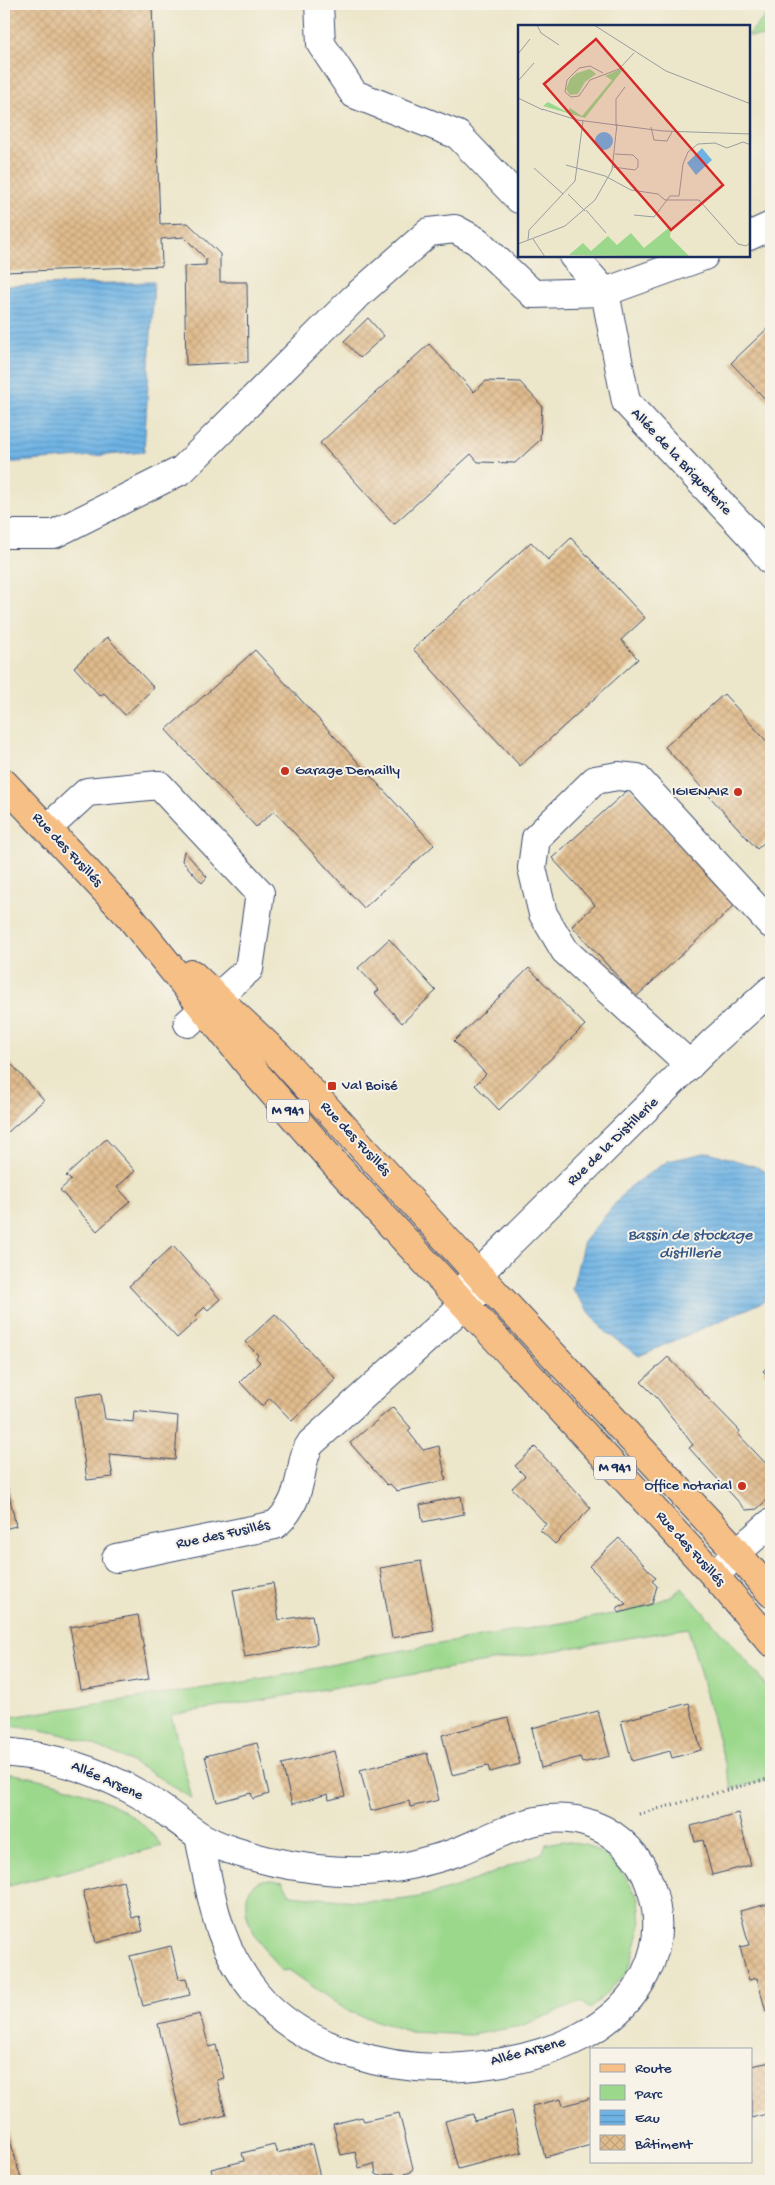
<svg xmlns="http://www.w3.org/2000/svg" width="775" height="2185" font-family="'Gochi Hand',sans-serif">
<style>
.green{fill:#9bd88c;stroke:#5b8475}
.water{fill:url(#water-rules);stroke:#4471a1}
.building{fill:url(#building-cross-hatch)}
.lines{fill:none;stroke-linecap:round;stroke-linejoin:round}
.minor-casing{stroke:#3a4a6e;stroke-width:30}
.major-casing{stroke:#3a4a6e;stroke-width:30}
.path{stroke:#3a4a6e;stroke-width:3;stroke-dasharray:1 4;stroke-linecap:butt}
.minor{stroke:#fff;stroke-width:28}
.major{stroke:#f5bf86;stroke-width:28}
.poi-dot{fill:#c8321e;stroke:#f7f3e8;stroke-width:2}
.labels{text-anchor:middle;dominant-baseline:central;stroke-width:4;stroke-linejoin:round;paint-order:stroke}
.shield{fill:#f7f3e8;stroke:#5d6a87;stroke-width:1}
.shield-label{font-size:14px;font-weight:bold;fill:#1b2f5e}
.street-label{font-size:15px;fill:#1b2f5e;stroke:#f7f3e8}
.poi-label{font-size:15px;fill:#1b2f5e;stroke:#f7f3e8;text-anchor:start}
.water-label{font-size:16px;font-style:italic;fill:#345786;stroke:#f7f3e8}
.inset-road{fill:none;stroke:#989d9f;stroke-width:1}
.view{fill:#d62828;fill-opacity:0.15;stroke:#d62828;stroke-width:2.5}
.inset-edge{fill:none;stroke:#1b2f5e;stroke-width:2.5}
</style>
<defs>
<pattern id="water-rules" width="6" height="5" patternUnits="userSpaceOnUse" patternTransform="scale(1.25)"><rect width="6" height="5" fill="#6eb3e4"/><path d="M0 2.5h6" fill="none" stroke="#5a92bc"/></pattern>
<pattern id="building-cross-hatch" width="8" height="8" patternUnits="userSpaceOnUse" patternTransform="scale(1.25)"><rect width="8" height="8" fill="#e0bb8c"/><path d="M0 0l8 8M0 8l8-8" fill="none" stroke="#c0a17b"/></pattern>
</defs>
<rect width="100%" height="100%" fill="#f7f3e8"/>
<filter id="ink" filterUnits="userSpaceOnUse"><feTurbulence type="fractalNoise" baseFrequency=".02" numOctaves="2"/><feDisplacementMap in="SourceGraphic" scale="10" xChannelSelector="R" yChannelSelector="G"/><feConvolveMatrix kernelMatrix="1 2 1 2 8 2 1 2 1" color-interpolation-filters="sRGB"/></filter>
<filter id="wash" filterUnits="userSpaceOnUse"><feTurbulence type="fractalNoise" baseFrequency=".0096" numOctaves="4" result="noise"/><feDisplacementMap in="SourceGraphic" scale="20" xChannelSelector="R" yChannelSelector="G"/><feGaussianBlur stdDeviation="1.12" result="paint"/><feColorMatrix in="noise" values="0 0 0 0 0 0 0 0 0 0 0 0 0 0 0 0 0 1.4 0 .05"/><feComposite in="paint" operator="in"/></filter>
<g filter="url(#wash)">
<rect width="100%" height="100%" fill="#ece6ca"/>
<g class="green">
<path d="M771,10v27l-22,-1v-2z"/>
<path d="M682,1588l75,85 14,21v85l-39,10 -44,-161 -517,87 21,84c-59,-40 -115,-70 -188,-73v-8l267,-40 105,-23 243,-42c21,-6 46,-10 63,-25z"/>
<path d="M4,1773c40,4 106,23 137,50 8,7 14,15 21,23l-153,40 -5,-21z"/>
<path d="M563,1841l22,3 23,13 16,18 15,24 2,26 -13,47 -38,37 -9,-7 -60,24 -51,9 -59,-3 -62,-20 -60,-42 -8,1c-15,-21 -48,-56 -30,-83 8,-12 20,-8 32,-6l8,13c30,3 61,7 91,6 56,-1 109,-28 160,-48l4,-9z"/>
</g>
<g class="water">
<path d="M154,282l-10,170 -140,11v-177z"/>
<path d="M709,1152l48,15 14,8v109l-8,18 -124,54 -35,-25 -32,-42 12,-48 45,-54 39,-26z"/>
</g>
<g id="blocks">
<g class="building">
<path d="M4,4h148l8,220 28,-1 32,31v28h27l1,80 -62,3 -2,-99 22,-1v-6l-22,-22 -23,2 1,27 -158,6z"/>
<path d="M368,318l16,18 -24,22 -16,-17z"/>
<path d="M771,325v80l-40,-42z"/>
<path d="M429,344l45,48 12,-11 34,1 22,24 -2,34 -25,23 -37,-1 -7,-8 -77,70 -74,-81z"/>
<path d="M571,538l74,80 -24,22 17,19 -118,107 -107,-117 118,-107 17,18z"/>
<path d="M107,637l47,51 -29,27 -21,-22 -4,3 -26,-29z"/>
<path d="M255,650l179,195 -70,63 -90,-97 -18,16 -90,-97z"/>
<path d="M724,694l47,52v90l-14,13 -92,-102z"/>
<path d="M630,788l106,116 -100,93 -64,-71 23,-21 -43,-47z"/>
<path d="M184,851l23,26 -5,6 -20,-22z"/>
<path d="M389,939l47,52 -34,32 -27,-30 4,-3 -21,-22z"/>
<path d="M529,968l56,57 -86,85 -24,-25 11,-11 -32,-33z"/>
<path d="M4,1056l40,44 -36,32 -4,-5z"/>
<path d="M106,1139l29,32 -18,16 13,14 -33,30 -37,-41 11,-10 -5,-4z"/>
<path d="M173,1246l47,53 -12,11 -3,-3 -10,9 3,3 -21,19 -48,-52z"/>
<path d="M275,1314l61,65 -44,42 -22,-23 -8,8 -22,-24 20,-20 -4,-4 2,-3 -13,-13z"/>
<path d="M668,1357l72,74 -2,3 33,35v27l-14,13 -11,1 -57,-62 4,-3 -35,-46 -17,-17z"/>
<path d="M771,1364v15l-8,-8z"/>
<path d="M101,1393l4,26 28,3 1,-11 44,5 -3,44 -66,-6 4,23 -26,3 -12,-83z"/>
<path d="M393,1407l18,21 -3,3 15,19 16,-4 7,34 -49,11 -7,-7 -3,1 -37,-42z"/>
<path d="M535,1447l56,61 -36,36 -15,-14 6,-6 -34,-36 13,-12 -10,-10z"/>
<path d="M7,1485l9,41 -12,3v-43z"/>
<path d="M461,1496l3,18 -41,8 -3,-17z"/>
<path d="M619,1538l37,40 -4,3 5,5 -5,18 -33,9 -2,-6 9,-3 -37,-38z"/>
<path d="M421,1561l13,70 -42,7 -12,-70z"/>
<path d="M273,1583l6,37 33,-5 5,29 -72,13 -12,-67z"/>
<path d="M138,1615l11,64 -68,11 -11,-63z"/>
<path d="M689,1703l12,47 -29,8 -2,-7 -38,10 -11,-40z"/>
<path d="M598,1711l12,45 -28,7 -2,-6 -39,11 -9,-40z"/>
<path d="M508,1718l12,46 -30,8 -2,-6 -36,9 -10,-40z"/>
<path d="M257,1743l12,51 -16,5 -2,-6 -34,9 -12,-46z"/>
<path d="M334,1751l11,45 -16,4 -1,-6 -36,10 -10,-40z"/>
<path d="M427,1753l12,47 -29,7 -1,-6 -38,10 -11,-41z"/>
<path d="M738,1813l13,52 -39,10 -9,-35 -8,2 -4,-16z"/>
<path d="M123,1881l9,37 7,-2 4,15 -47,12 -13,-52z"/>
<path d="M771,1903v108l-5,1 -9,-34 -8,2 -5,-18 -4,-15 9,-2 -9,-34z"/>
<path d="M171,1946l8,33 7,-1 4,17 -47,11 -13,-50z"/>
<path d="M200,2014l9,33 7,-2 3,13 5,20 -7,2 9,35 -43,11 -25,-102z"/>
<path d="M771,2062v51l-20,5v-52z"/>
<path d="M591,2098v47l-46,12 -13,-51 29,-7 2,7z"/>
<path d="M512,2111l10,41 -64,17 -13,-48 28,-7 1,7z"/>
<path d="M399,2113l14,55 -2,4 -13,4 -5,-3 -13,3 -4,-2 -2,-10 -15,4 -4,-16 -14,3 -8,-31 29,-7 2,4z"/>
<path d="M4,2118l17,61 -7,2h-10z"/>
<path d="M312,2144l9,37h-107l-3,-12 33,-8 -2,-8 32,-8 3,8z"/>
</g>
</g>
</g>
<g filter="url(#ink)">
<use href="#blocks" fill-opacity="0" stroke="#3a4a6e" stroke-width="1"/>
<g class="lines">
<g class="minor-casing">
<g id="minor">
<path d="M319,4l2,40 33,50 104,41 61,64"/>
<path d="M749,236l22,-10"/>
<path d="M573,256l32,36"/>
<path d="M605,292l21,110 126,135 19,24"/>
<path d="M4,534h50l128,-64 170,-170 77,-68 26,-3 22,12 56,53 72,-2 99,-36"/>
<path d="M48,828l39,-36 72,-7 101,108 -11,76 -61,54"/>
<path d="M690,1065l-125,-114 -22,-37 -11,-46 4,-30 59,-58 23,-4 19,2 134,146"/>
<path d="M462,1290l250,-247 59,-53"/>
<path d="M116,1558l159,-33c18,-15 23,-34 27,-56 2,-10 3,-18 9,-26l176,-159"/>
<path d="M715,1576l21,-23 35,-30"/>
<path d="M4,1752c47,4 93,18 135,42 20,11 38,27 58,40 21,14 49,21 73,27 45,10 95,15 141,4 16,-4 33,-8 48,-14 44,-18 85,-45 134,-26 27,10 48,33 57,60 23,64 -12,122 -70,152 -35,18 -78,27 -117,30 -70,6 -160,-17 -207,-74 -41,-50 -44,-96 -57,-157"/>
</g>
</g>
<g class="major-casing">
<g id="major">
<path d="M4,783l126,134 128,159 77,88 380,412 56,66"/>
<path d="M192,974l88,83 207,227 238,255 46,54"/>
</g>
</g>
<path class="path" d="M639,1814l132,-36"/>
<use href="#minor" class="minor"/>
<use href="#major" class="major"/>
</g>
</g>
<g class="poi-dot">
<circle cx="285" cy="771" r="5"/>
<circle cx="738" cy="792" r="5"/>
<rect x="327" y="1081" width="10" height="10" rx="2.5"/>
<circle cx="742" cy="1486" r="5"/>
</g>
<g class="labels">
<g class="shield">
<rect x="267" y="1099.5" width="42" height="23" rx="4"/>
<rect x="594" y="1456.5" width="42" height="23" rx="4"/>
</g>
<g class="shield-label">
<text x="288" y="1111">M 941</text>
<text x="615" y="1468">M 941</text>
</g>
<g class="street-label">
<text transform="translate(681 462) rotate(47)">Allée de la Briqueterie</text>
<text transform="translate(67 850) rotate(47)">Rue des Fusillés</text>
<text transform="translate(355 1139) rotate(47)">Rue des Fusillés</text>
<text transform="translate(613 1142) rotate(-44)">Rue de la Distillerie</text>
<text transform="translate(223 1535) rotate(-12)">Rue des Fusillés</text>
<text transform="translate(690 1549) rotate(48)">Rue des Fusillés</text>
<text transform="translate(107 1781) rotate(24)">Allée Arsene</text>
<text transform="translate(528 2052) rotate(-15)">Allée Arsene</text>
</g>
<g class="poi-label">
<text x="295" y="771">Garage Demailly</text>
<text x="728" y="792" text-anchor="end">IGIENAIR</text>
<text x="342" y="1086">Val Boisé</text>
<text x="732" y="1486" text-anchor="end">Office notarial</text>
</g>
<g class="water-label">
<text x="690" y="1236">Bassin de stockage<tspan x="690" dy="18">distillerie</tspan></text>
</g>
</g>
<g transform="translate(518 25)">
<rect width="232" height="232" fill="#ece6ca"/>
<path d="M107,42l-40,51 -42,-12 5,-4 19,10 3,-4 12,8 30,-36 -7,-4zM72,44l6,5 -11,8 -7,12 -8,1 -4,-6 4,-10 7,-6zM153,201l-1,11 20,20 -121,-2 14,-12 8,8 17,-15 9,9 14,-12 13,15z" fill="#9bd88c"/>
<path d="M77 116a9 9 0 1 1 18 0a9 9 0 1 1-18 0ZM184,123l10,12 -16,15 -9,-12z" fill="#6eb3e4"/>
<path class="inset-road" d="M19,0l4,8 18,12M76,0l72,46 85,33M0,29l12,-15M85,48l-13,-7 -11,2 -12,12 -2,12 6,5 8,-1 11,-16 29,-11 15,-16M0,56l16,-18M0,73l25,12M24,84l35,11 86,11 88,3M98,101v-27l9,-12M133,102l3,13 13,1 5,-9M48,140l39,11 26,14 27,4 7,6M95,142l22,3 3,-3v-7l-5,-5 -18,-1M16,143l29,26M50,169l17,17M147,175h34l39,44 8,2 5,-4M68,185l20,23M116,190l20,2 16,-21h9l4,-32 5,-12 10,-8 17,-1 12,5 16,-6 8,3M15,214l12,18M10,215l1,-10 46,-49 8,-60M0,219l47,-18 30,-26 17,-30 5,-46"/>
<path class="view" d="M78,14l127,146 -52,45 -127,-146z"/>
<rect width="232" height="232" class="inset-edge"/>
</g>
<rect width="775" height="2185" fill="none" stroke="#f7f3e8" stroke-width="20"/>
<rect x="590" y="2048" width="162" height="115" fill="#f7f3e8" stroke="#9fa5b1"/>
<rect x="600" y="2064" width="25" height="8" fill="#f5bf86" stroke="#9fa5b1"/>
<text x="635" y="2072" font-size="15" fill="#1b2f5e">Route</text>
<rect x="600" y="2085" width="25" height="15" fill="#9bd88c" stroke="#9fa5b1"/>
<text x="635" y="2098" font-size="15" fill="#1b2f5e">Parc</text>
<rect x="600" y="2110" width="25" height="15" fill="url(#water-rules)" stroke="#9fa5b1"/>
<text x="635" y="2122" font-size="15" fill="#1b2f5e">Eau</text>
<rect x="600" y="2135" width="25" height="15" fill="url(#building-cross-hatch)" stroke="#9fa5b1"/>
<text x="635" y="2148" font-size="15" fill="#1b2f5e">Bâtiment</text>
</svg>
